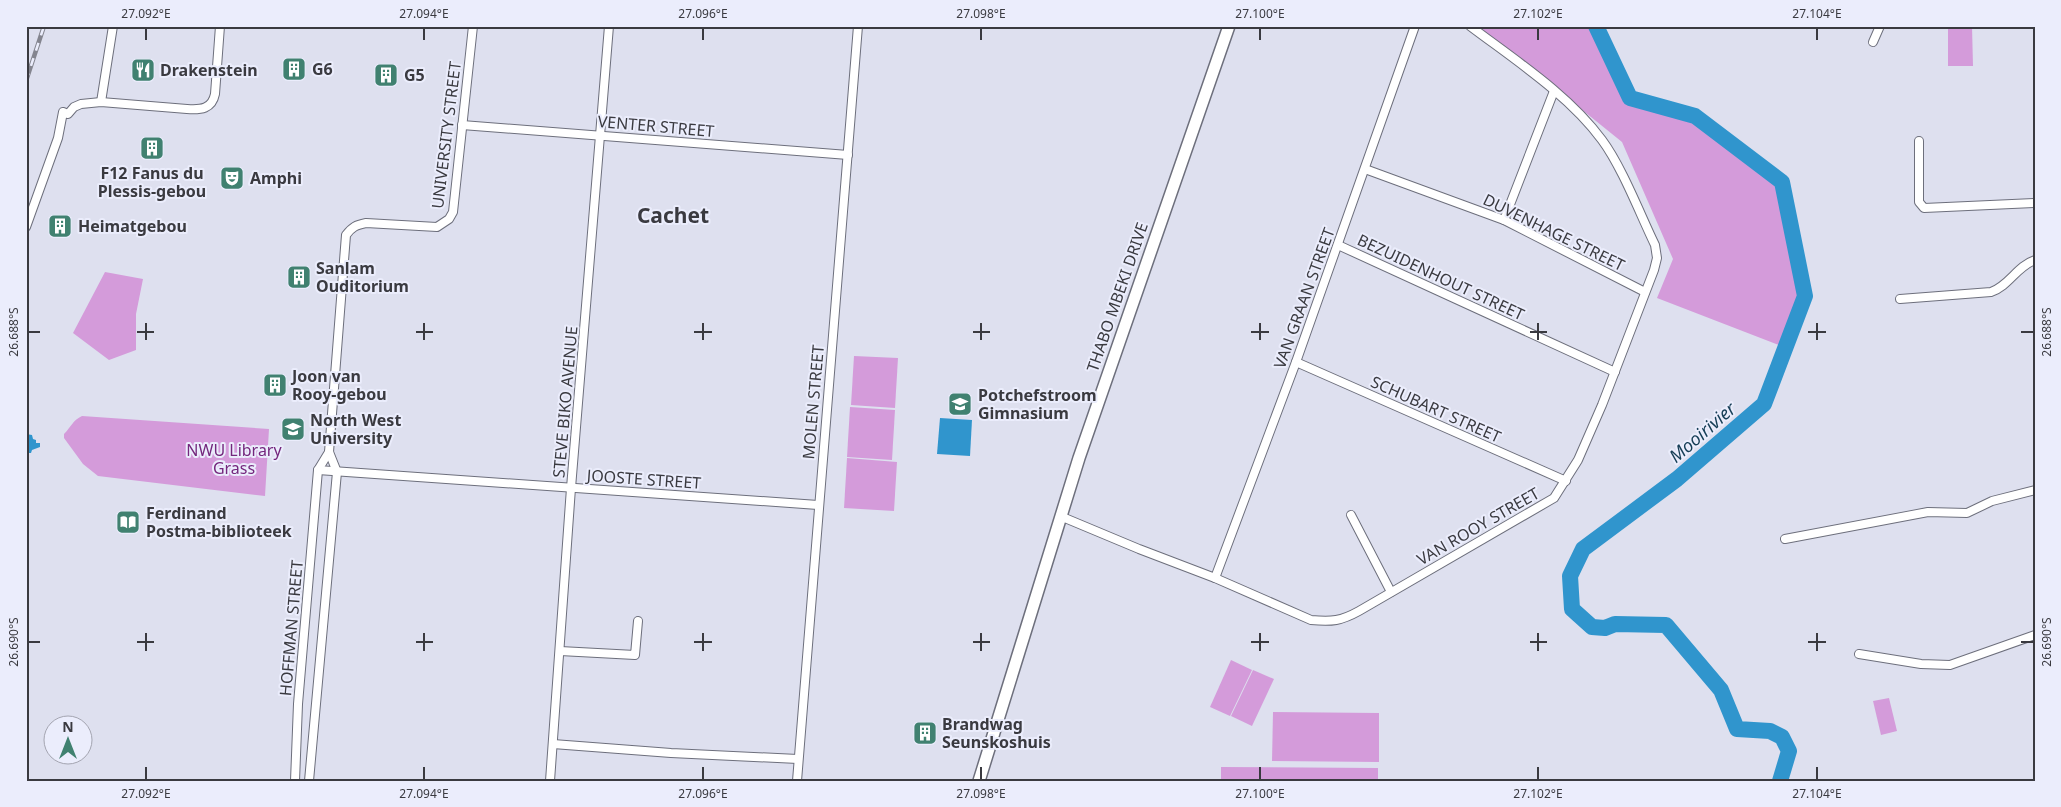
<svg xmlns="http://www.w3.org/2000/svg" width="2061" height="807" font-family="'Noto Sans',sans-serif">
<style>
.green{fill:#d49bda}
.water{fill:#3095cd}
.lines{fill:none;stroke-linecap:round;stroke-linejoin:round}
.river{stroke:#3095cd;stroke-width:16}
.minor-casing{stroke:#6d6f7c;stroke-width:10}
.secondary-casing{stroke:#6d6f7c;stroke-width:14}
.minor{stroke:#fff;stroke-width:8}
.secondary{stroke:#fff;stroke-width:11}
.rail-casing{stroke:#84858f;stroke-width:4.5}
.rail{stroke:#ebedfc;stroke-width:2.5;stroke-dasharray:8;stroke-linecap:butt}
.ticks{fill:none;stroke:#3a3a40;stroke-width:2}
.labels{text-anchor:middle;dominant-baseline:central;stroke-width:4;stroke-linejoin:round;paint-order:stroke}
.poi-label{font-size:16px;font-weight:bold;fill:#3a3a40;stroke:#ebedfc;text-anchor:start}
.street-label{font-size:16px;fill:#3a3a40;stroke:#ebedfc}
.park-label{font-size:16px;fill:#74277d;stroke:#ebedfc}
.water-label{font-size:18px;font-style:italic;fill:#163e56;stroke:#ebedfc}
.district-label{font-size:21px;font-weight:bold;fill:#3a3a40;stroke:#ebedfc}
.neatline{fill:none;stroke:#3a3a40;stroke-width:2}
.ticks-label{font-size:12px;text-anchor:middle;fill:#3a3a40}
</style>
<rect width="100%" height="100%" fill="#dee0ef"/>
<g class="green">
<path d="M1478,26h118l34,72 65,18 87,66 23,114 -21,51 -127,-49 16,-39 -51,-117z"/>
<path d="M1948,26h24l1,40h-25z"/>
<path d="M105,272l38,7 -7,35v36l-27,10 -36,-27z"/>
<path d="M854,356l44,2 -3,50 -44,-3z"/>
<path d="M850,407l45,3 -3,50 -45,-3z"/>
<path d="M82,416l187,13 -4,67 -167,-20 -15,-12 -19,-26v-4c7,-7 9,-14 18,-18z"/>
<path d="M847,458l50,4 -3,49 -50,-3z"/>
<path d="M1231,660l21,10 -22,46 -20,-9z"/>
<path d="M1253,670l21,9 -22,47 -21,-10z"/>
<path d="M1889,698l8,33 -16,4 -8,-34z"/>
<path d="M1273,712l106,1v49l-107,-1z"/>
<path d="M1221,767l157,1v13h-157z"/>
</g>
<g class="water">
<path d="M940,418l32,2 -2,36 -33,-2z"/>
<path d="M26,434l6,1 1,4 3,1v3h4v4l-8,3 -1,3h-5z"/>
</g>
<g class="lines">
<path class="river" d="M1596,26l34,72 65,18 87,66 23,114 -41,108 -87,75 -94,70 -13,27 2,33 20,18 13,1 10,-4 51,1 55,65 16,39 33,2 12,6 7,14 -9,30"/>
<g class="minor-casing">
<g id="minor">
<path d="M1873,42l7,-16"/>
<path d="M101,102l12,-76"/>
<path d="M462,125l386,30"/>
<path d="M1919,141v61l5,6 111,-5"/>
<path d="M1365,169l139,51 141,72"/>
<path d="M1504,220l50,-129"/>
<path d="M26,227l32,-89 5,-26 5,2 6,-7 7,-3 20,-2 86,7c14,1 25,0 28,-15l5,-68"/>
<path d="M1338,245l277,127"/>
<path d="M1900,299l91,-7c18,-6 26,-26 44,-32"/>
<path d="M1296,362l270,119"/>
<path d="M318,470l500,35"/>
<path d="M1351,515l40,77"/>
<path d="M1060,516l79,33 76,29 96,42c21,2 30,1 48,-9l195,-113 24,-38 24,-55 52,-135 3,-12 -2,-13c-15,-31 -33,-78 -53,-105 -33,-45 -87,-80 -132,-114"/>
<path d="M1785,539l143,-27 39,1 25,-12 43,-11"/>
<path d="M1215,578l81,-216 119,-336"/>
<path d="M560,651l75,4 3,-34"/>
<path d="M1859,654l62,10 29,1 85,-30"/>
<path d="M553,744l118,9 127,6"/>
<path d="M295,781l3,-77 20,-234 11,-18"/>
<path d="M309,781l28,-309 -8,-20 17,-217c6,-8 10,-10 20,-12l71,4 12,-8 4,-7 20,-186"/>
<path d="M550,781l21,-293 38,-462"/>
<path d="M797,781l61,-755"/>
</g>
</g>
<g class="secondary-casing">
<path id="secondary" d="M979,781l100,-323 150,-432"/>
</g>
<use href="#minor" class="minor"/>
<use href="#secondary" class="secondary"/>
<g class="rail-casing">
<g id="rail">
<path d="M26,30l2,-4"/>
<path d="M26,81l18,-55"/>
</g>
</g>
<use href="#rail" class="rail"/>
</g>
<path class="ticks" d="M146,28v12M424,28v12M703,28v12M981,28v12M1260,28v12M1538,28v12M1817,28v12M146,323v17M424,323v17M703,323v17M981,323v17M1260,323v17M1538,323v17M1817,323v17M28,332h12M137,332h17M416,332h17M694,332h18M973,332h17M1251,332h18M1530,332h17M1808,332h18M2021,332h13M146,633v18M424,633v18M703,633v18M981,633v18M1260,633v18M1538,633v18M1817,633v18M28,642h12M137,642h17M416,642h17M694,642h18M973,642h17M1251,642h18M1530,642h17M1808,642h18M2021,642h13M146,767v13M424,767v13M703,767v13M981,767v13M1260,767v13M1538,767v13M1817,767v13"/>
<defs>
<g id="building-square" transform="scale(1.25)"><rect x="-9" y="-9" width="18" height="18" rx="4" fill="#408170" stroke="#ebedfc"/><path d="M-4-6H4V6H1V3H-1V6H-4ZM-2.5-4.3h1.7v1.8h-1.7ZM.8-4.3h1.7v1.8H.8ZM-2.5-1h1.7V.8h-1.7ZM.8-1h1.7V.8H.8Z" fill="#fff"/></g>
<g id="restaurant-square" transform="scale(1.25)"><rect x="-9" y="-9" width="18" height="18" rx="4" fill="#408170" stroke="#ebedfc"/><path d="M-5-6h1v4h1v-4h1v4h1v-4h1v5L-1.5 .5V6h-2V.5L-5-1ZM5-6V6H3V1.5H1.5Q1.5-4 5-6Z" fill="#fff"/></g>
<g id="theatre-square" transform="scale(1.25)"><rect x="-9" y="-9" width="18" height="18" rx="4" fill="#408170" stroke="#ebedfc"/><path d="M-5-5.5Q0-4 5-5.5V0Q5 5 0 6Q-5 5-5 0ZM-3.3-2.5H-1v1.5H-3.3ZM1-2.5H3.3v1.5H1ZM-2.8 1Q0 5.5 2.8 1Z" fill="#fff"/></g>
<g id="school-square" transform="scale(1.25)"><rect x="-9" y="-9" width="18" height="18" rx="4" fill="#408170" stroke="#ebedfc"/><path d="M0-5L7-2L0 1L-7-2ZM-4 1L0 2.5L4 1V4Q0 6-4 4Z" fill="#fff"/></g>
<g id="university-square" transform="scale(1.25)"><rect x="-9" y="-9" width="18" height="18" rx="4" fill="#408170" stroke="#ebedfc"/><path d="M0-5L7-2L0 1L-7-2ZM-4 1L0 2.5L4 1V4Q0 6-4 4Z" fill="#fff"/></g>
<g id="library-square" transform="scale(1.25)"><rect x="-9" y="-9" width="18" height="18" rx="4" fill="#408170" stroke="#ebedfc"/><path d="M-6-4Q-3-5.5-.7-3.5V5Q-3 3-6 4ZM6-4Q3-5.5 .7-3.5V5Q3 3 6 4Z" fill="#fff"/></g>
</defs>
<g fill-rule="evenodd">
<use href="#building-square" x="294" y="69"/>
<use href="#restaurant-square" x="143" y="70"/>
<use href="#building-square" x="386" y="75"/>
<use href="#building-square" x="152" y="148"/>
<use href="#theatre-square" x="232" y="178"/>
<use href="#building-square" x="60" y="226"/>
<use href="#building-square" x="299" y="277"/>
<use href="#building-square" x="275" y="385"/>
<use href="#school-square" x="960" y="404"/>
<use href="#university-square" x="293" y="429"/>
<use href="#library-square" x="128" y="522"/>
<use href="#building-square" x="925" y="733"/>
</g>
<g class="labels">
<g class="poi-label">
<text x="312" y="69">G6</text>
<text x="160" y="70">Drakenstein</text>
<text x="404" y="75">G5</text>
<text x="152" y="173" text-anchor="middle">F12 Fanus du<tspan x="152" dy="18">Plessis-gebou</tspan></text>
<text x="250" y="178">Amphi</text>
<text x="78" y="226">Heimatgebou</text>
<text x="316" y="268">Sanlam<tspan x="316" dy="18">Ouditorium</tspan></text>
<text x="292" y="376">Joon van<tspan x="292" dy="18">Rooy-gebou</tspan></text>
<text x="978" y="395">Potchefstroom<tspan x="978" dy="18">Gimnasium</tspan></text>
<text x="310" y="420">North West<tspan x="310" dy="18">University</tspan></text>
<text x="146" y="513">Ferdinand<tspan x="146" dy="18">Postma-biblioteek</tspan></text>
<text x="942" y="724">Brandwag<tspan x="942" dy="18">Seunskoshuis</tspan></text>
</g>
<g class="street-label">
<text transform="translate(656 126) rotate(5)">VENTER STREET</text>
<text transform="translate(446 135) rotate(-83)">UNIVERSITY STREET</text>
<text transform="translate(1554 232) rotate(26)">DUVENHAGE STREET</text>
<text transform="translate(1441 277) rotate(25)">BEZUIDENHOUT STREET</text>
<text transform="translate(1117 297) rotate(-71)">THABO MBEKI DRIVE</text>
<text transform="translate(1304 298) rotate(-70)">VAN GRAAN STREET</text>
<text transform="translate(565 402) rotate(-85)">STEVE BIKO AVENUE</text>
<text transform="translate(813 402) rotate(-85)">MOLEN STREET</text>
<text transform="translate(1436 409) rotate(24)">SCHUBART STREET</text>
<text transform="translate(644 479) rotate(4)">JOOSTE STREET</text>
<text transform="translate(1478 526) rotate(-30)">VAN ROOY STREET</text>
<text transform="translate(291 628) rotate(-85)">HOFFMAN STREET</text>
</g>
<g class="park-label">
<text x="234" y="450">NWU Library<tspan x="234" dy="18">Grass</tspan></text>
</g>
<g class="water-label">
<text transform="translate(1702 432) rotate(-41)">Mooirivier</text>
</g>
<g class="district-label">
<text x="673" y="215">Cachet</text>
</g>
</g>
<rect width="2061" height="807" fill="none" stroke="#ebedfc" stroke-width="55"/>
<g transform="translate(68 740)"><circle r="24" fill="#ebedfc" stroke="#a4a5b1"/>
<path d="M0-4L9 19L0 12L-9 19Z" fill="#408170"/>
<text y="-8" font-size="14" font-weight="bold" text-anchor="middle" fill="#3a3a40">N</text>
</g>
<rect x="28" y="28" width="2006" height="752" class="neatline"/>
<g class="ticks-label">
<text x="146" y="18">27.092°E</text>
<text x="424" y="18">27.094°E</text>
<text x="703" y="18">27.096°E</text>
<text x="981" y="18">27.098°E</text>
<text x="1260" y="18">27.100°E</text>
<text x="1538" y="18">27.102°E</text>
<text x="1817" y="18">27.104°E</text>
<text transform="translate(14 332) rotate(-90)" y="4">26.688°S</text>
<text transform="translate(2047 332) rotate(-90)" y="4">26.688°S</text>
<text transform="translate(14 642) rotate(-90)" y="4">26.690°S</text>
<text transform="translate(2047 642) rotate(-90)" y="4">26.690°S</text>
<text x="146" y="798">27.092°E</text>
<text x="424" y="798">27.094°E</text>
<text x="703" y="798">27.096°E</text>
<text x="981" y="798">27.098°E</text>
<text x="1260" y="798">27.100°E</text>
<text x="1538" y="798">27.102°E</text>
<text x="1817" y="798">27.104°E</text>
</g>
</svg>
